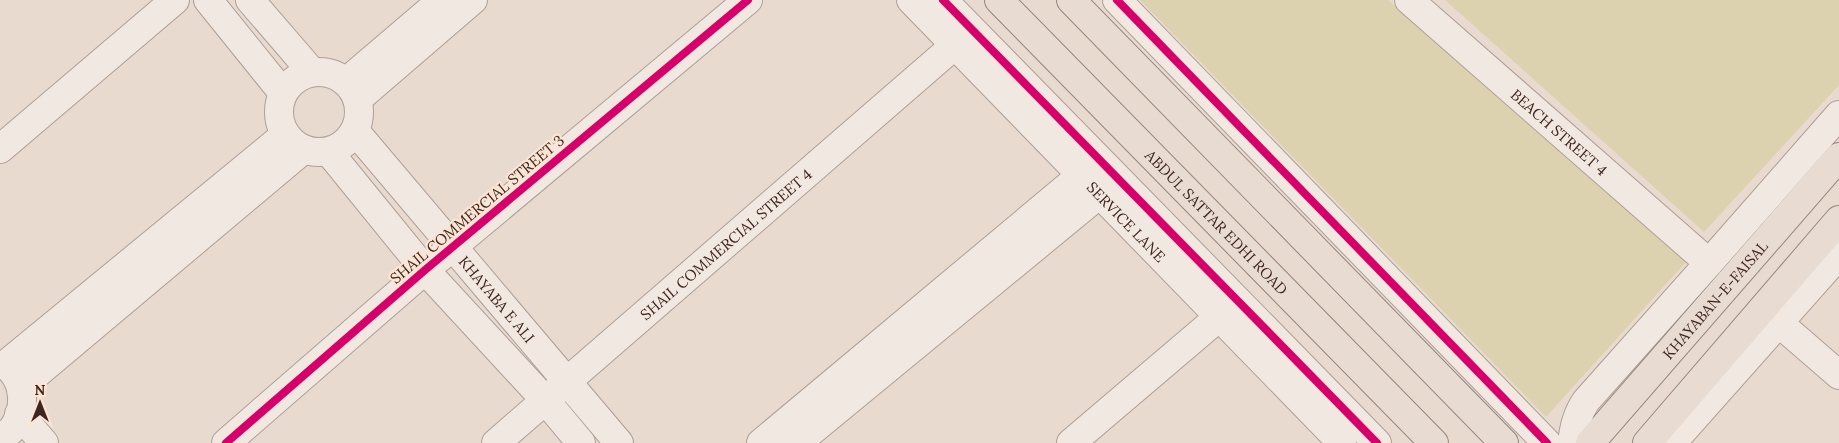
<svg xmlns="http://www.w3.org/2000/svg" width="1839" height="443" font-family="Lora,serif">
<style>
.green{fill:#ddd2af}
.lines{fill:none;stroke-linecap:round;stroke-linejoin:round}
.minor-casing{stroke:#ae9f97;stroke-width:30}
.major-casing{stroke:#94857f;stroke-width:30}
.minor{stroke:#f0e8e1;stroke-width:28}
.major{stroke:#e8dcd2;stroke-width:28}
.cycleway-casing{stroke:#fae5d4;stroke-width:11}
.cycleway{stroke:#d6006c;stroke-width:8}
.labels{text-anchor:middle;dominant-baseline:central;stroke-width:4.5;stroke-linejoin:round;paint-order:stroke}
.street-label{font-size:15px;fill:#3f251d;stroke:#fae5d4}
</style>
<rect width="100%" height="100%" fill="#e9dacf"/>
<g class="green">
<path d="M1140,0h248l298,262 -140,155z"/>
<path d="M1445,0h394v85l-135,147z"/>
</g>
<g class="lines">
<g class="minor-casing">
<g id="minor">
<path d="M208,0l75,93"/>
<path d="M250,0l62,72"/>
<path id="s1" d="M911,0l431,443"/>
<path d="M943,0l434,443"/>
<path d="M1117,0l430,443"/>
<path id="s2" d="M1409,0l300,263"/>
<circle cx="319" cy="112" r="40"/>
<path d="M346,82l96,-82"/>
<path d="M358,99l115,-99"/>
<path id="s3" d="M355,131l264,312"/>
<path d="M0,149l175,-149"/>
<path d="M329,152l96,118 121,131 35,42"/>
<path d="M1779,323l60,52"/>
<path d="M5,365l280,-230"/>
<path d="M21,387l282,-237"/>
<path d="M19,414l25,29"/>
<path d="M0,439c5,-4 12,-8 15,-14 10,-16 10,-40 -4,-55"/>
<path d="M226,443l199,-173 323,-270"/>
<path id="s4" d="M496,443l459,-398"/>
<path d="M761,443l335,-280"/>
<path d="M797,443l316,-260"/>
<path d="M1071,443l148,-126"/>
<path d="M1572,443c2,-16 5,-29 14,-42l123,-138 130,-148"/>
<path d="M1672,443l167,-188"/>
</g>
</g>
<g class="major-casing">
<g id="major">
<path id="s5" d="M999,0l435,443"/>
<path d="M1071,0l433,443"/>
<path id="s6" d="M1590,443l249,-286"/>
<path d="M1647,443l192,-223"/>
</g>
</g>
<use href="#minor" class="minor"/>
<use href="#major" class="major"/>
<g class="cycleway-casing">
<g id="cycleway">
<path d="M943,0l434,443"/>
<path d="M1117,0l430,443"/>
<path d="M226,443l199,-173 323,-270"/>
</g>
</g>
<use href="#cycleway" class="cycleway"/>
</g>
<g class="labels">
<g class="street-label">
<text stroke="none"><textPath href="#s2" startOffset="200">BEACH STREET 4</textPath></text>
<text transform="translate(477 209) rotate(-40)">SHAIL COMMERCIAL STREET 3</text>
<text stroke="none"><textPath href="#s1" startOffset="309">SERVICE LANE</textPath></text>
<text stroke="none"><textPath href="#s5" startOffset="311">ABDUL SATTAR EDHI ROAD</textPath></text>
<text stroke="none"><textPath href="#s4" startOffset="304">SHAIL COMMERCIAL STREET 4</textPath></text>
<text stroke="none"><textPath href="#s3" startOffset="220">KHAYABA E ALI</textPath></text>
<text stroke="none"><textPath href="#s6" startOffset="190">KHAYABAN-E-FAISAL</textPath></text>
</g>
</g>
<g transform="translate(40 403)" stroke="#fae5d4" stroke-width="4" paint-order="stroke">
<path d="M0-4L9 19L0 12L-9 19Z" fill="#3f251d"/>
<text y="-8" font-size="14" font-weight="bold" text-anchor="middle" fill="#3f251d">N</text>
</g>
</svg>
